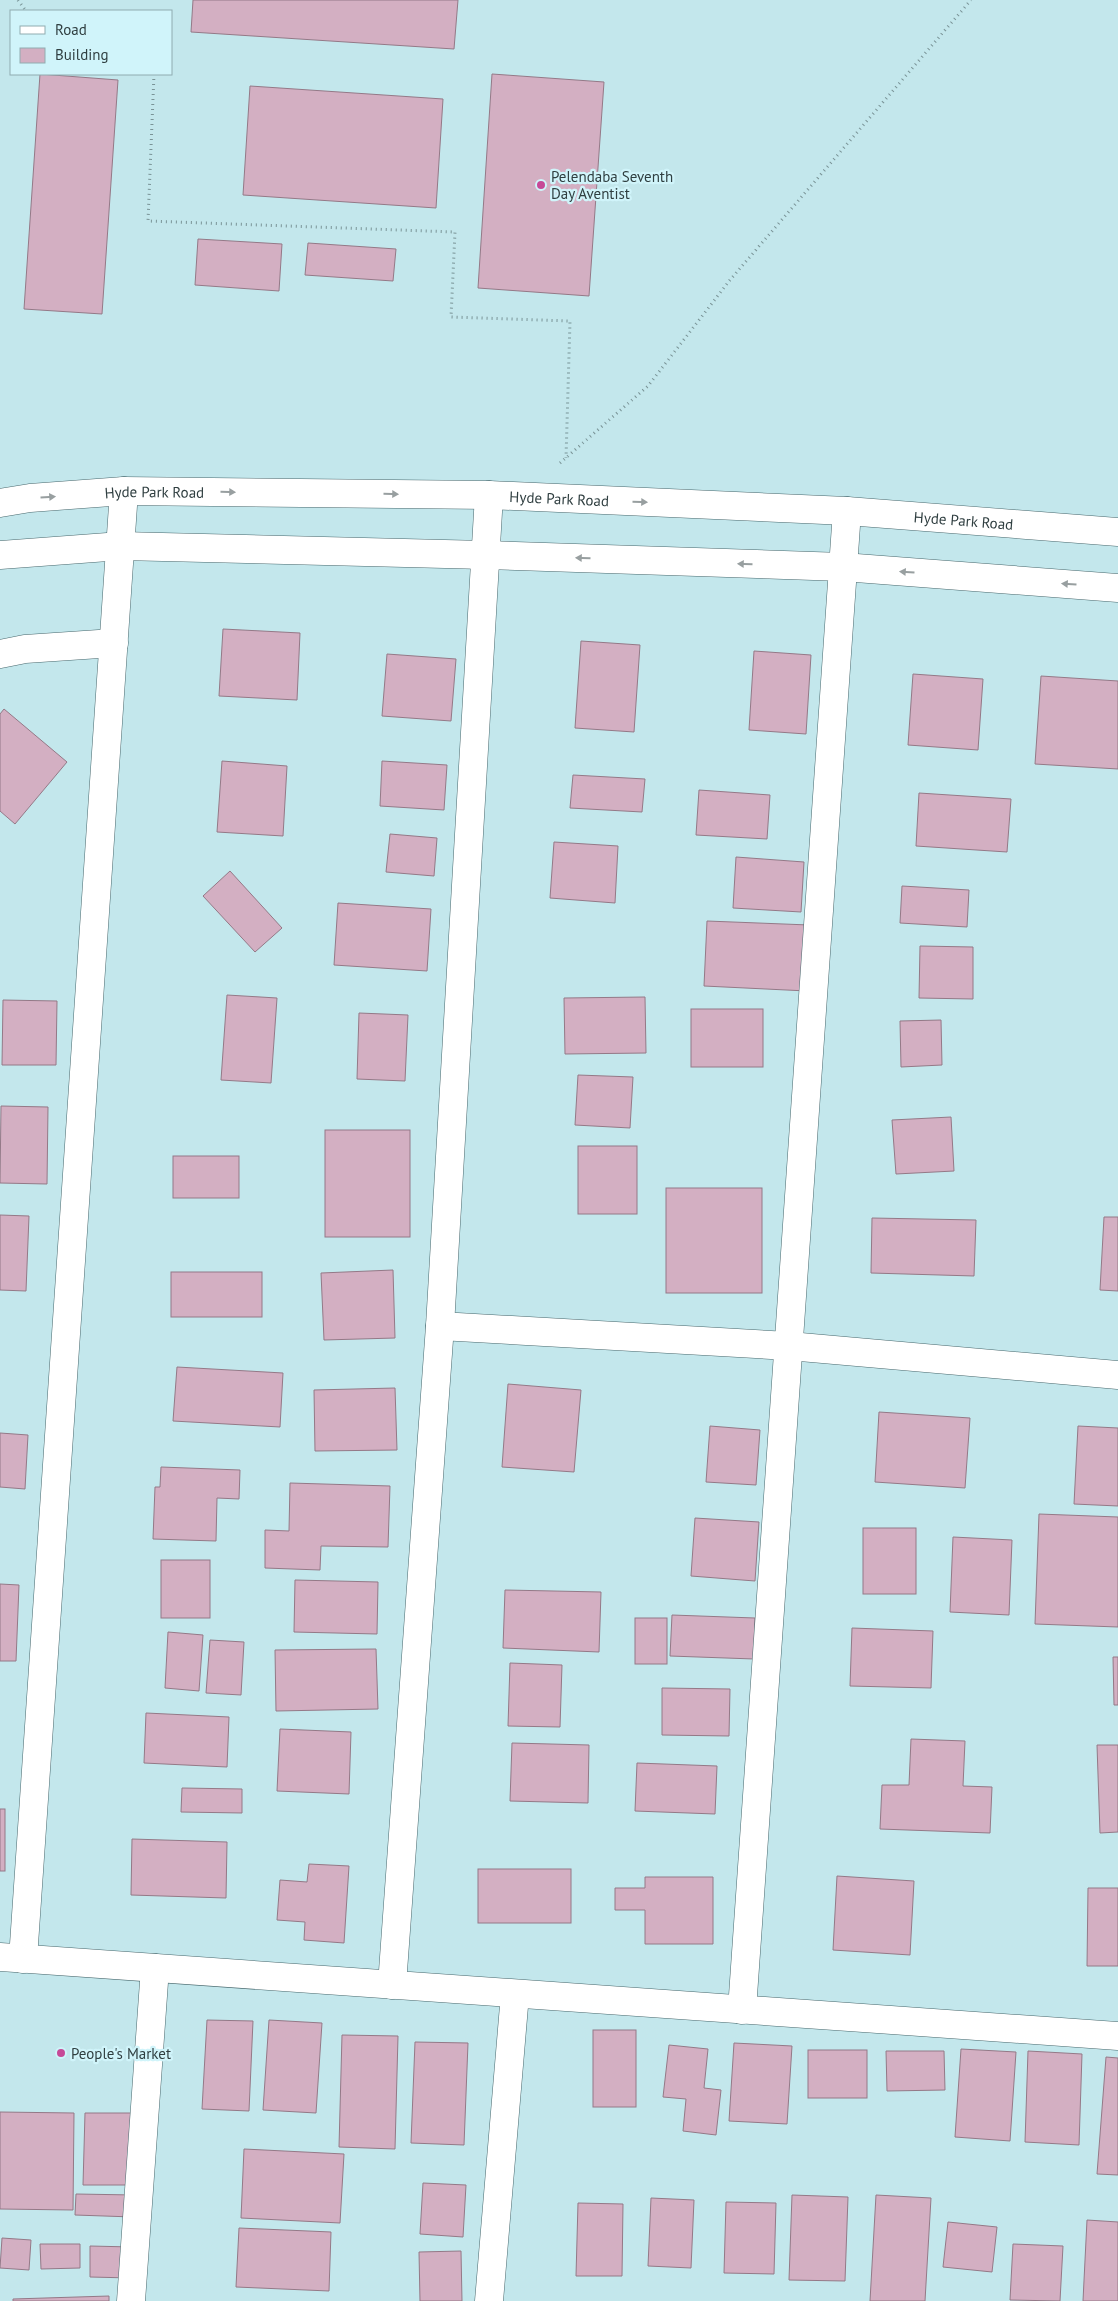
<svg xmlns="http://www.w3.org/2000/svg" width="1118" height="2301" font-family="'PT Sans',sans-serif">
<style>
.building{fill:#d3afc2;stroke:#947987}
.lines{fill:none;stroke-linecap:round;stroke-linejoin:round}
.minor-casing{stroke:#48686d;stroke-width:29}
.tertiary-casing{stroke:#48686d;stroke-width:29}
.path{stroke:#799396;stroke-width:3;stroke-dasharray:1 4;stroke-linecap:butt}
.minor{stroke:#fff;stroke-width:28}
.tertiary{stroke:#fff;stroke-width:28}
.oneway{fill:#989fa0}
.poi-dot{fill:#c64997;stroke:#d0f4fa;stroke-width:2}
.labels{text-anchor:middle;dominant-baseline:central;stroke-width:4.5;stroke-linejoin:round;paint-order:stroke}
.poi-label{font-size:15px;fill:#303f41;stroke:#d0f4fa;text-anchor:start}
.street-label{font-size:15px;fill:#303f41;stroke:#d0f4fa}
</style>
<rect width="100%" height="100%" fill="#c3e7ec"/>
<g class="building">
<path d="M193,0h265l-4,49 -263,-17z"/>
<path d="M40,74l78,6 -16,234 -78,-5z"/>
<path d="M492,74l112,8 -15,214 -111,-8z"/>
<path d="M250,86l193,13 -7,109 -193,-13z"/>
<path d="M198,239l84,5 -3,47 -84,-6z"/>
<path d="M308,243l88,6 -3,32 -88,-6z"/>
<path d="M223,629l77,4 -3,67 -78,-4z"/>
<path d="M581,641l59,4 -6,87 -59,-4z"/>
<path d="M754,651l57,4 -5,79 -57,-4z"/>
<path d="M387,654l69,5 -5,62 -69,-5z"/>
<path d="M913,674l70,5 -5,71 -70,-5z"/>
<path d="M1041,676l77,5v88l-83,-5z"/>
<path d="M4,709l63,53 -52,62 -15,-13v-97z"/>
<path d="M222,761l65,5 -4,70 -66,-4z"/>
<path d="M382,761l65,4 -3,45 -64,-4z"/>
<path d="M573,775l72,4 -3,33 -72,-4z"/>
<path d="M699,790l71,5 -3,44 -71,-4z"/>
<path d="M919,793l92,6 -4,53 -91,-6z"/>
<path d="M390,834l47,4 -3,38 -48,-4z"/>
<path d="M554,842l64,4 -3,57 -65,-5z"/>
<path d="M736,857l68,5 -3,50 -68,-4z"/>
<path d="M230,871l52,57 -27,24 -52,-56z"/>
<path d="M902,886l67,4 -2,37 -67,-4z"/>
<path d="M338,903l93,6 -4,62 -93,-6z"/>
<path d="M707,921l102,4 -2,66 -103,-5z"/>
<path d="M920,946l53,1v52l-54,-1z"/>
<path d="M227,995l50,3 -6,85 -50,-3z"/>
<path d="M645,997l1,56 -81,1 -1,-56z"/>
<path d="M3,1000l54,1 -1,64h-54z"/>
<rect x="691" y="1009" width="72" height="58"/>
<path d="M359,1013l49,2 -3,66 -48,-2z"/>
<path d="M941,1020l1,45 -41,2 -1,-46z"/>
<path d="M578,1075l55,2 -3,51 -55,-3z"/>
<path d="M1,1106l47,1 -1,77 -47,-1z"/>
<path d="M951,1117l3,54 -58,3 -4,-54z"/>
<rect x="325" y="1130" width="85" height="107"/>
<rect x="578" y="1146" width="59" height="68"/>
<rect x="173" y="1156" width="66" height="42"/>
<rect x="666" y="1188" width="96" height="105"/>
<path d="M0,1215l29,1 -3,75 -26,-1z"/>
<path d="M1104,1217h14v74l-18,-1z"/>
<path d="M872,1218l104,2 -2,56 -103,-3z"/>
<path d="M393,1270l2,68 -71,2 -3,-67z"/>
<rect x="171" y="1272" width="91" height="45"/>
<path d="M177,1367l106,6 -3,54 -107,-6z"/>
<path d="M508,1384l73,6 -7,82 -72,-5z"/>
<path d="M395,1388l2,62 -82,1 -1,-61z"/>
<path d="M879,1412l91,6 -5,70 -90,-6z"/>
<path d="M710,1426l50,4 -4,55 -50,-3z"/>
<path d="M1078,1426l40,2v78l-44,-2z"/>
<path d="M0,1433l28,2 -3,54 -25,-2z"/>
<path d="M161,1467l79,3 -1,29 -22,-1 -1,43 -63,-2 2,-52h5z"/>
<path d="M290,1483l100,3 -2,61 -67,-1 -1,24 -55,-2v-38l24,1z"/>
<path d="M1039,1514l79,3v110l-83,-3z"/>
<path d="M695,1518l64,4 -4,59 -64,-5z"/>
<rect x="863" y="1528" width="53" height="66"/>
<path d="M953,1537l59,3 -3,75 -59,-3z"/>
<rect x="161" y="1560" width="49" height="58"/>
<path d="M295,1580l83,2 -1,52 -83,-2z"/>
<path d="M0,1584l19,1 -3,76h-16z"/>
<path d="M505,1590l96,2 -2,60 -96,-4z"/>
<path d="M672,1615l83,3 -1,41 -84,-3z"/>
<rect x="635" y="1618" width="32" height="46"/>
<path d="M852,1628l81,3 -2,57 -81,-2z"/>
<path d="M168,1632l35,3 -4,56 -34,-3z"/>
<path d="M210,1640l34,2 -3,53 -35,-2z"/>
<path d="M376,1649l2,60 -102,2 -1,-61z"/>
<path d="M1113,1657h5v48h-4z"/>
<path d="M510,1663l52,2 -2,62 -52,-1z"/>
<path d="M662,1688l68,1 -1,47 -67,-1z"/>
<path d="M146,1713l83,4 -2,50 -83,-4z"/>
<path d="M280,1729l71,3 -2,62 -72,-3z"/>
<path d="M911,1739l54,2 -2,45 29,1 -2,46 -110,-4 2,-44h27z"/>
<path d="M512,1743l77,2 -1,58 -78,-2z"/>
<path d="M1097,1745h21v87l-18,1z"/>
<path d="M637,1763l80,3 -2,48 -80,-3z"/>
<path d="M182,1788l60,1v24l-61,-1z"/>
<rect x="0" y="1809" width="5" height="62"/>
<path d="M132,1839l95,3 -1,56 -95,-3z"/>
<path d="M309,1864l40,2 -5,77 -40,-3 1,-18 -28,-2 3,-40 27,2z"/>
<rect x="478" y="1869" width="93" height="54"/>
<path d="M837,1876l77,5 -4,74 -77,-5z"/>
<path d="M645,1877h68v67h-68v-34h-30v-22h30z"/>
<path d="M1088,1888h30v78h-31z"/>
<path d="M207,2020l46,1 -4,90 -47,-2z"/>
<path d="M269,2020l53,3 -6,90 -53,-3z"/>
<rect x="593" y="2030" width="43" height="77"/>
<path d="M342,2035l56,1 -3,113 -56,-2z"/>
<path d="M415,2042l53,1 -4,102 -53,-2z"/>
<path d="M734,2043l58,3 -5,78 -58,-3z"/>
<path d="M669,2045l39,4 -4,39 17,2 -5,45 -33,-4 3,-32 -23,-2z"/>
<path d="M961,2049l55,3 -6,89 -55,-4z"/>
<rect x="808" y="2050" width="59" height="48"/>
<path d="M886,2051h58l1,39 -58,1z"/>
<path d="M1028,2051l54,3 -3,91 -54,-3z"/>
<path d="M1106,2057l12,1v117l-21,-1z"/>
<path d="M0,2112l74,1 -1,97 -73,-1z"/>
<path d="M85,2113h51l-2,72h-51z"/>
<path d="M244,2149l100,5 -4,69 -99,-5z"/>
<path d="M423,2183l43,2 -3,52 -43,-3z"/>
<path d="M76,2194l58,1 -1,22 -58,-2z"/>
<path d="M792,2195l56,2 -3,84 -56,-1z"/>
<path d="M876,2195l55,3 -6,103h-55z"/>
<path d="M651,2198l43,2 -3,68 -43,-2z"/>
<path d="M726,2202l50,1 -2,71 -50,-1z"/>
<path d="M578,2203l45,1 -1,72h-46z"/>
<path d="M1087,2220l31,2v79h-35z"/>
<path d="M948,2222l49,5 -5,45 -49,-5z"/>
<path d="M239,2228l92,4 -2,59 -93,-4z"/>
<path d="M2,2238l29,2 -2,30 -29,-2z"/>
<path d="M40,2244h40v24l-39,1z"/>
<path d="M1013,2244l50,2 -3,55 -50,-1z"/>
<path d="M90,2246l42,1 -1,31 -41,-1z"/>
<path d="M461,2251l1,50h-42l-1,-49z"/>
<path d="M109,2296v5h-96v-2z"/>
</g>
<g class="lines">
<g class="minor-casing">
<g id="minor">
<path d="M0,654l25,-5 89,-6"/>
<path d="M440,1326l349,20 329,29"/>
<path d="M0,1957l1118,79"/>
<path d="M23,1959l101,-1468"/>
<path d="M392,1985l48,-659 49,-831"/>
<path d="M742,2010l105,-1499"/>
<path d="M131,2301l24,-333"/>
<path d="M489,2301l26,-307"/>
</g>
</g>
<g class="tertiary-casing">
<g id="tertiary">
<path id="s1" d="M0,503l30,-5 94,-7 365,4 358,16 271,21"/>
<path d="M0,555l121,-9 364,9 358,12 275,21"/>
</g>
</g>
<g class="path">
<path d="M18,0l8,11"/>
<path d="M154,74l-6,147 307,11 -4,85 119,4 -4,137"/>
<path d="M560,463l88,-77 82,-106 241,-280"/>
</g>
<use href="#minor" class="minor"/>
<use href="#tertiary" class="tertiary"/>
</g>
<defs><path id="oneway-solid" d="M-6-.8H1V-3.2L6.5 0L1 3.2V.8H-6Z" transform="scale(1.25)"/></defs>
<g class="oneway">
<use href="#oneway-solid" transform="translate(228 492) rotate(1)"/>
<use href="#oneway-solid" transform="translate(391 494) rotate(1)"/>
<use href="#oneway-solid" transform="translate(48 497) rotate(-4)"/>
<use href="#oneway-solid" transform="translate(640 502) rotate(2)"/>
<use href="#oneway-solid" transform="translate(583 558) rotate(-178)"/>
<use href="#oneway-solid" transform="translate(745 564) rotate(-178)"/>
<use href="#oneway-solid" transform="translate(907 572) rotate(-176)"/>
<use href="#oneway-solid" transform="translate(1069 584) rotate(-176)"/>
</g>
<g class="poi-dot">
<circle cx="541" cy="185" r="5"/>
<circle cx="61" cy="2053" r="5"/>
</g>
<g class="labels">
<g class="poi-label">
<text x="551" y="176">Pelendaba Seventh<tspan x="551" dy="17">Day Aventist</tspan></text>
<text x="71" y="2053">People's Market</text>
</g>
<g class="street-label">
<text stroke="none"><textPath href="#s1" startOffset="155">Hyde Park Road</textPath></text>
<text stroke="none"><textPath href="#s1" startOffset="560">Hyde Park Road</textPath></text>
<text stroke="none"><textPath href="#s1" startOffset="965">Hyde Park Road</textPath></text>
</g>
</g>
<rect x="10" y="10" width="162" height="65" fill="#d0f4fa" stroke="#90acb0"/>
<rect x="20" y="26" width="25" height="8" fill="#ffffff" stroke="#90acb0"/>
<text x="55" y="35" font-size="15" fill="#303f41">Road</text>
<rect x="20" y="48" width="25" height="15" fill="#d3afc2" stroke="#90acb0"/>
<text x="55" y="60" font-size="15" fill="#303f41">Building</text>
</svg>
